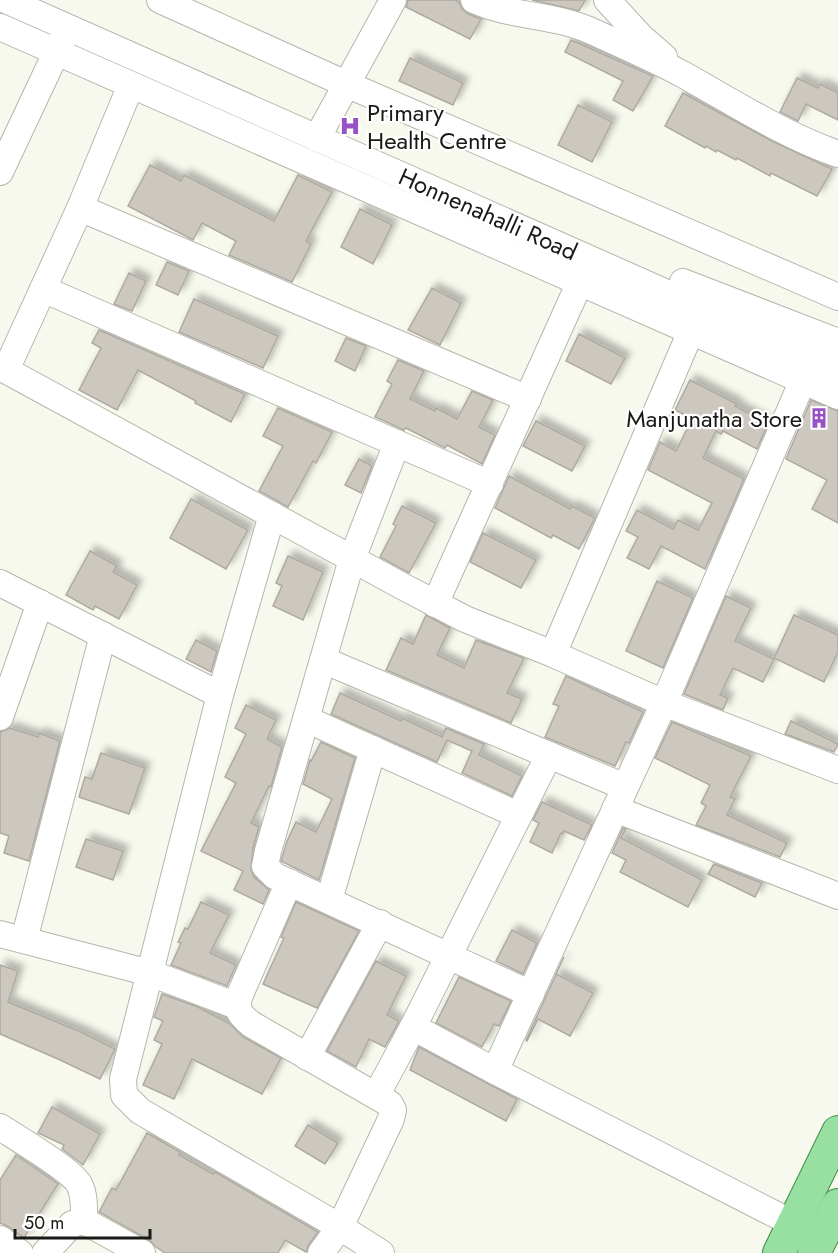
<svg xmlns="http://www.w3.org/2000/svg" width="838" height="1253" font-family="Jost,sans-serif">
<style>
.building{fill:#cdc8bf;stroke:#afa9a1;stroke-width:1.5;filter:url(#shadow)}
.lines{fill:none;stroke-linecap:round;stroke-linejoin:round}
.minor-casing{stroke:#b5b7ad;stroke-width:28}
.major-casing{stroke:#3f8d48;stroke-width:34}
.minor{stroke:#fff;stroke-width:26}
.major{stroke:#98e0a1;stroke-width:32}
.labels{text-anchor:middle;dominant-baseline:central;stroke-width:4.5;stroke-linejoin:round;paint-order:stroke}
.poi-label{font-size:24px;fill:#191916;stroke:#fff;text-anchor:start}
.street-label{font-size:24px;fill:#191916;stroke:#fff}
</style>
<defs>
<filter id="shadow"><feDropShadow dx="5.5" dy="-5.5" stdDeviation="3" flood-color="#0004"/></filter>
</defs>
<rect width="100%" height="100%" fill="#f7f9ee"/>
<g class="building">
<path d="M408,0h47l4,2 3,7 6,5 13,5 -11,20 -64,-32z"/>
<path d="M532,0h53l-6,11z"/>
<path d="M571,40l82,36 -20,35 -20,-11 10,-19 -58,-29z"/>
<path d="M410,58l53,25 -10,22 -54,-24z"/>
<path d="M797,78l21,10 2,-4 18,9v27l-32,-16 -8,17 -18,-9z"/>
<path d="M683,93l89,48 60,28 -15,27 -46,-23 -1,3 -33,-18 -1,2 -19,-10 -1,2 -10,-6 -1,2 -40,-22z"/>
<path d="M578,105l34,17 -20,40 -34,-17z"/>
<path d="M150,165l31,16 3,-6 90,46 24,-46 34,17 -26,49 5,3 -19,38 -63,-27 7,-14 -34,-18 -9,17 -65,-34z"/>
<path d="M360,209l32,16 -19,39 -32,-17z"/>
<path d="M167,262l22,9 -11,24 -22,-10z"/>
<path d="M129,273l17,8 -14,30 -18,-7z"/>
<path d="M432,288l29,15 -21,42 -32,-15z"/>
<path d="M194,299l84,37 -15,32 -84,-36z"/>
<path d="M99,330l146,64 -14,28 -36,-19 1,-2 -58,-31 -21,40 -38,-20 22,-42 -9,-5z"/>
<path d="M579,334l46,24 -14,26 -45,-23z"/>
<path d="M346,338l20,8 -11,25 -20,-10z"/>
<path d="M398,360l26,11 -14,28 25,12 1,-3 21,11 15,-28 21,9 -14,27 16,8 -13,29 -35,-19 -2,3 -39,-20 -2,2 -29,-13 17,-33 -5,-3z"/>
<path d="M690,380l47,24 -2,2 33,17 -11,26 -34,-18 -2,3 -5,-3 -13,27 41,21 -39,90 -44,-23 -12,23 -22,-11 11,-21 -12,-6 11,-21 36,19 5,-9 20,10 14,-27 -64,-33 12,-28 16,9 16,-32 -17,-9z"/>
<path d="M811,400l27,11v112l-26,-14 15,-29 -41,-21z"/>
<path d="M278,408l54,24 -16,31 -3,-2 -25,46 -29,-16 24,-45 -20,-10z"/>
<path d="M536,421l49,25 -13,25 -49,-25z"/>
<path d="M359,459l13,7 -11,27 -16,-8z"/>
<path d="M509,476l61,33 2,-3 23,12 -16,31 -26,-14 -2,3 -56,-30z"/>
<path d="M191,499l57,31 -22,39 -56,-31z"/>
<path d="M402,506l34,17 -27,50 -29,-16 16,-31 -3,-2z"/>
<path d="M483,533l53,27 -15,28 -51,-26z"/>
<path d="M90,551l27,15 -4,6 24,13 -18,34 -24,-13 -2,4 -27,-15z"/>
<path d="M288,556l35,16 -20,48 -30,-14 9,-20 -6,-3z"/>
<path d="M657,581l36,17 -30,70 -37,-17z"/>
<path d="M726,596l25,12 -16,33 39,18 -11,23 -30,-14 -13,27 8,3 -5,12 -39,-16z"/>
<path d="M426,615l24,13 -13,27 27,13 12,-28 48,18 -17,35 15,6 -11,24 -125,-53 15,-32 12,6z"/>
<path d="M794,615l44,20v17l-14,30 -50,-24z"/>
<path d="M196,640l21,11 -6,21 -25,-13z"/>
<path d="M566,676l77,36 -14,31 -3,-1 -11,24 -70,-29 14,-31 -6,-2z"/>
<path d="M340,693l61,28 1,-3 40,19 4,-9 38,16 -5,11 43,21 -10,20 -50,-23 10,-22 -25,-11 -10,22 -106,-48z"/>
<path d="M246,705l30,15 -9,19 15,8 -11,40 -2,-1 -18,37 8,4 -6,21 -2,22 3,7 15,13 -6,14 -29,-14 9,-19 -42,-20 35,-68 -11,-6 21,-43 -11,-6z"/>
<path d="M791,721l47,23 -4,8 -49,-18z"/>
<path d="M672,722l79,34 -21,41 5,2 -8,16 60,28 -7,14 -84,-32 10,-19 -5,-3 9,-18 -55,-27z"/>
<path d="M10,728l28,9 1,-4 21,8 -31,120 -25,-8 5,-17 -9,-3v-101z"/>
<path d="M321,742l34,16 -36,122 -38,-19 6,-20 9,-19 20,10 16,-33 -29,-15 7,-24 1,1z"/>
<path d="M101,753l44,15 -16,46 -50,-17 6,-20 7,2z"/>
<path d="M542,802l50,23 -8,15 -20,-9 -1,3 -2,-1 -9,20 -22,-11 9,-19 -6,-3z"/>
<path d="M623,828l3,1 -5,9 81,42 -14,27 -68,-35 6,-12 -14,-7z"/>
<path d="M86,839l37,12 -10,29 -37,-13z"/>
<path d="M714,864l48,19 -7,14 -47,-23z"/>
<path d="M201,902l28,13 -19,38 26,12 -9,21 -56,-21 10,-22 -3,-1 7,-14 3,1z"/>
<path d="M296,902l63,29 -42,77 -54,-24 21,-46 -3,-1z"/>
<path d="M512,930l25,13 -14,31 -27,-13z"/>
<path d="M564,957l-8,17 37,19 -23,43 -32,-17 -11,22 -1,-1z"/>
<path d="M376,961l30,15 -19,39 12,6 -14,26 -16,-8 -13,28 -29,-16z"/>
<path d="M0,965l18,6 -10,31 73,30 34,17 -15,30 -42,-20 -58,-25z"/>
<path d="M459,977l52,24 -12,25 -5,-2 -12,23 -46,-24z"/>
<path d="M162,994l36,13 32,17 13,13 38,21 -19,36 -70,-35 -18,40 -31,-14 19,-41 -8,-4 9,-19 -9,-4z"/>
<path d="M419,1047l98,52 -11,22 -96,-51z"/>
<path d="M52,1107l48,27 -17,31 -21,-16 2,-4 -26,-12z"/>
<path d="M308,1125l30,18 -13,21 -30,-18z"/>
<path d="M147,1133l33,19 -1,3 34,19 2,-2 103,60 -9,12 -3,8 -21,-12 -7,13h-113l-9,-6 -7,-7 -50,-28 13,-24 4,2z"/>
<path d="M16,1155l42,29 -34,54 -15,-11 -9,-4v-43z"/>
</g>
<g class="lines">
<g class="minor-casing">
<g id="minor">
<path d="M6,0l832,369"/>
<path d="M160,0l186,84 492,213"/>
<path d="M474,0c37,17 77,14 115,30 31,14 64,28 95,45 50,28 100,60 154,79"/>
<path d="M607,0l34,37 23,20"/>
<path d="M0,27l838,369"/>
<path d="M317,138l76,-138"/>
<path d="M0,172l64,-136"/>
<path d="M80,208l448,191"/>
<path d="M683,282l155,60"/>
<path d="M43,289l447,195"/>
<path d="M0,367l402,219 63,33 88,35 111,49 174,67"/>
<path d="M6,370l74,-162 51,-123"/>
<path d="M397,443l-45,116 -84,292 -3,15 10,10 256,118"/>
<path d="M272,515l-52,180 -97,384 1,16 16,16 200,116 51,-108 2,-9 -3,-6 -139,-80c-11,-9 -15,-14 -12,-27l50,-115"/>
<path d="M0,583l220,112"/>
<path d="M435,604l145,-322"/>
<path d="M553,654l138,-323"/>
<path d="M323,660l302,127"/>
<path d="M0,717l40,-114"/>
<path d="M306,719l212,96"/>
<path d="M615,809l223,87"/>
<path d="M329,900l44,-151"/>
<path d="M0,934l150,39 87,33"/>
<path d="M24,940l79,-305"/>
<path d="M413,1027l82,44 297,152"/>
<path d="M307,1057l73,-134"/>
<path d="M495,1071l169,-368 139,-323"/>
<path d="M376,1096l37,-69 136,-272"/>
<path d="M0,1127c17,11 71,43 79,57 6,11 5,25 5,37"/>
<path d="M0,1239l20,14"/>
<path d="M45,1253l27,-29 12,-3 58,32"/>
<path d="M321,1253l19,-26 41,26"/>
</g>
</g>
<g class="major-casing">
<g id="major">
<path d="M779,1253l59,-121"/>
<path d="M814,1253l24,-48"/>
</g>
</g>
<use href="#minor" class="minor"/>
<use href="#major" class="major"/>
</g>
<defs>
<g id="hospital-bare" transform="scale(1.62)"><path d="M-5-5h3v3.5h4V-5h3V5h-3V1.5h-4V5h-3Z" fill="#9752c6" stroke="#fff" stroke-width="2.5" paint-order="stroke"/></g>
<g id="building-bare" transform="scale(1.62)"><path d="M-4-6H4V6H1V3H-1V6H-4ZM-2.5-4.3h1.7v1.8h-1.7ZM.8-4.3h1.7v1.8H.8ZM-2.5-1h1.7V.8h-1.7ZM.8-1h1.7V.8H.8Z" fill="#9752c6" stroke="#fff" stroke-width="2.5" paint-order="stroke"/></g>
</defs>
<g fill-rule="evenodd">
<use href="#hospital-bare" x="350" y="126"/>
<use href="#building-bare" x="819" y="418"/>
</g>
<g class="labels">
<g class="poi-label">
<text x="367" y="112">Primary<tspan x="367" dy="28">Health Centre</tspan></text>
<text x="802" y="418" text-anchor="end">Manjunatha Store</text>
</g>
<g class="street-label">
<text transform="translate(488 214) rotate(24)">Honnenahalli Road</text>
</g>
</g>
<path d="M15 1229v9h135v-9" fill="none" stroke="#191916" stroke-width="3"/>
<text x="24" y="1229" font-size="18" fill="#191916" stroke="#ffffff" stroke-width="4.5" paint-order="stroke">50 m</text>
</svg>
